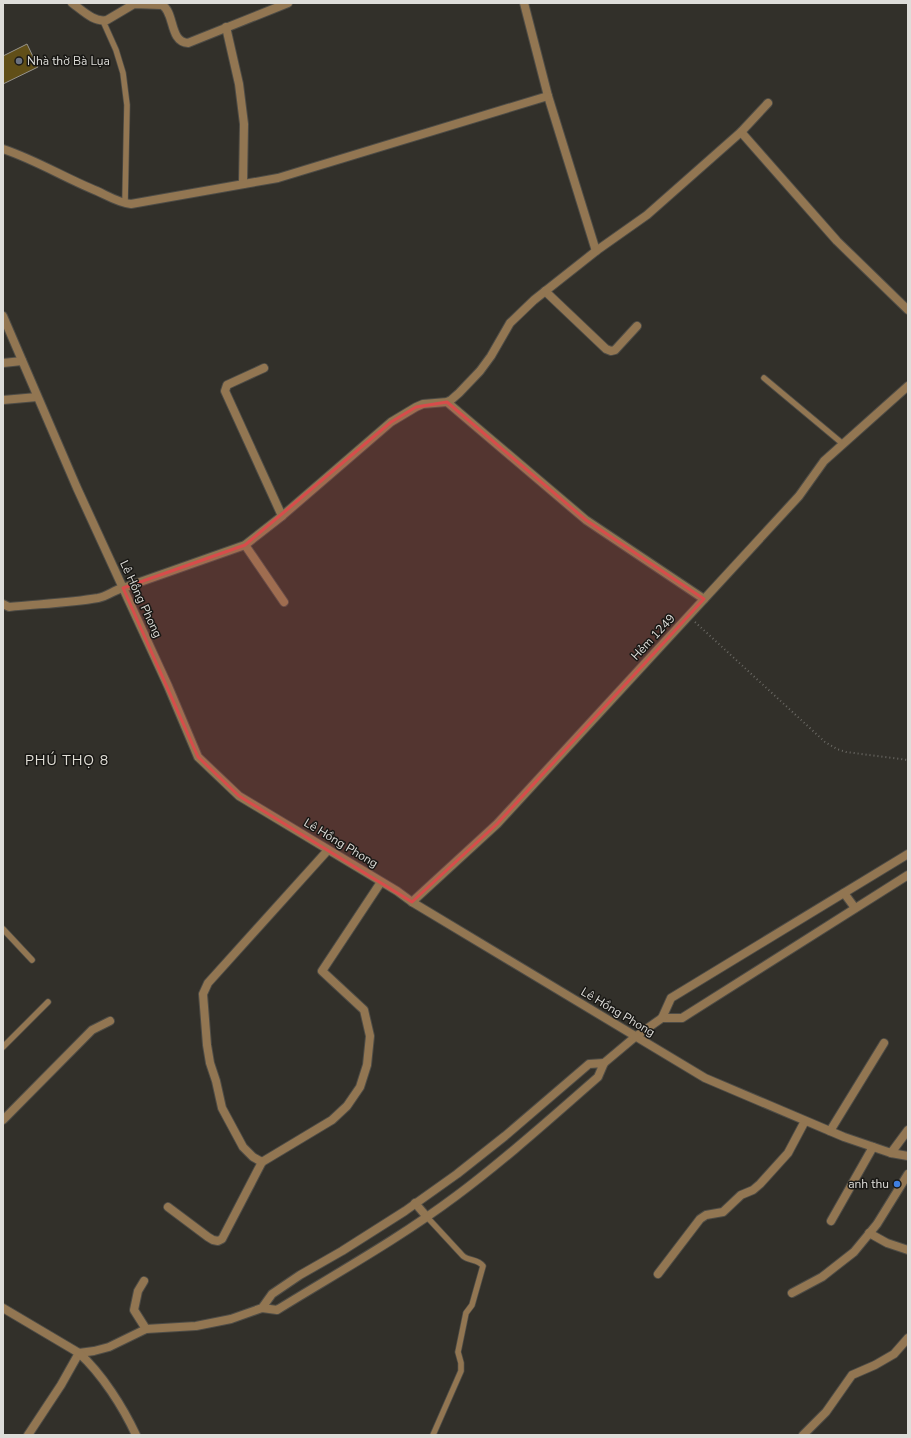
<svg xmlns="http://www.w3.org/2000/svg" width="911" height="1438" font-family="'Nunito Sans',sans-serif">
<style>
.building{fill:#614f18;stroke:#96938c}
.lines{fill:none;stroke-linecap:round;stroke-linejoin:round}
.service-casing{stroke:#4e4c46;stroke-width:7}
.minor-casing{stroke:#4e4c46;stroke-width:10}
.tertiary-casing{stroke:#4e4c46;stroke-width:10}
.path{stroke:#6b6964;stroke-width:2;stroke-dasharray:1 3;stroke-linecap:butt}
.service{stroke:#927652;stroke-width:5.5}
.minor{stroke:#927652;stroke-width:8}
.tertiary{stroke:#927652;stroke-width:8}
.marked{fill:#d84c4b;fill-opacity:0.2;stroke:#d84c4b;stroke-width:3;stroke-linejoin:round}
.worship-dot{fill:#6b7280;stroke:#191815;stroke-width:1.5}
.shop-dot{fill:#3f7fe0;stroke:#191815;stroke-width:1.5}
.labels{text-anchor:middle;dominant-baseline:central;stroke-width:3;stroke-linejoin:round;paint-order:stroke}
.poi-label{font-size:12px;fill:#deddd9;stroke:#191815;text-anchor:start}
.street-label{font-size:12px;fill:#deddd9;stroke:#191815}
.quarter-label{font-size:14px;letter-spacing:1px;fill:#e1ded6;stroke:#191815}
</style>
<rect width="100%" height="100%" fill="#32302a"/>
<path class="building" d="M27,44l11,23 -35,17v-28z"/>
<g class="lines">
<g class="service-casing">
<g id="service">
<path d="M103,21l13,29 7,23 4,32 -2,98"/>
<path d="M764,378l79,66"/>
<path d="M3,929l29,31"/>
<path d="M3,1047l45,-45"/>
<path d="M427,1217l36,39c6,5 15,3 20,10l-11,39 -6,8 -8,39 3,11v8l-28,64"/>
</g>
</g>
<g class="minor-casing">
<g id="minor">
<path d="M72,3c10,7 22,20 35,17l27,-16 28,1c13,7 7,37 26,38l100,-40"/>
<path d="M524,3l24,93 48,155"/>
<path d="M226,27l13,57 5,40 -1,60"/>
<path d="M741,132l96,109 71,69"/>
<path d="M3,149c33,11 62,29 94,42 11,5 22,12 34,13l147,-26 270,-82"/>
<path d="M545,291l61,58 5,2 4,-1 22,-24"/>
<path d="M3,363l19,-2"/>
<path d="M264,368l-37,17 -2,6 57,125"/>
<path d="M3,400l34,-3"/>
<path d="M447,402l139,118 118,79"/>
<path d="M245,545l39,57"/>
<path d="M3,604l6,3c29,-3 60,-4 89,-9 10,-2 16,-8 25,-10l122,-43 37,-29 109,-94 25,-15 7,-3 24,-2 4,-2 8,-7 21,-22 11,-15 19,-33 24,-23 62,-49 51,-36 94,-83 27,-29"/>
<path d="M844,893l11,15"/>
<path d="M412,902l85,-78 302,-328 25,-35 84,-75"/>
<path d="M662,1018h20l226,-143"/>
<path d="M604,1063l31,-26 27,-19 9,-20 237,-144"/>
<path d="M3,1120l89,-90 18,-9"/>
<path d="M830,1131l54,-88"/>
<path d="M891,1153l17,-23"/>
<path d="M262,1162l70,-42 15,-14 13,-19 7,-22 3,-29 -6,-26 -42,-39 59,-89"/>
<path d="M415,1203l12,14"/>
<path d="M168,1207l40,30 5,3 5,1 4,-2 40,-77 -9,-5 -10,-10 -21,-39 -6,-27 -6,-18 -3,-18 -4,-51 5,-11 120,-133"/>
<path d="M831,1221l42,-74"/>
<path d="M869,1233l18,10 21,7"/>
<path d="M658,1274l42,-55 6,-4 17,-3 18,-17 12,-5 7,-6 28,-31 17,-32"/>
<path d="M144,1281l-6,10 -4,19 12,19"/>
<path d="M792,1293l30,-16 32,-25 23,-28 31,-50"/>
<path d="M28,1435l33,-50 18,-32 15,-2 15,-4 37,-18 50,-3 35,-7 31,-11 15,2c60,-37 123,-72 179,-114 50,-37 96,-79 142,-119l6,-14 -15,1 -84,72 -48,38 -52,37 -63,40 -42,24 -28,19 -10,14"/>
<path d="M803,1435l23,-23 26,-37 23,-10 19,-11 14,-16"/>
</g>
</g>
<g class="tertiary-casing">
<g id="tertiary">
<path d="M3,316l74,172 91,198 30,71 41,39 158,95 15,11 293,176 139,59 47,16 17,3"/>
<path d="M3,1308l76,45c23,21 44,54 57,82"/>
</g>
</g>
<path class="path" d="M695,622l130,120 12,7 9,3 62,8"/>
<use href="#service" class="service"/>
<use href="#minor" class="minor"/>
<use href="#tertiary" class="tertiary"/>
</g>
<path class="marked" d="M447,402l139,118 118,79 -207,225 -85,78 -173,-106 -41,-39 -75,-169 122,-43 146,-123 25,-15z"/>
<circle class="worship-dot" cx="19" cy="61" r="4"/>
<circle class="shop-dot" cx="897" cy="1184" r="4"/>
<g class="labels">
<g class="poi-label">
<text x="27" y="61">Nhà thờ Bà Lụa</text>
<text x="889" y="1184" text-anchor="end">anh thu</text>
</g>
<g class="street-label">
<text transform="translate(141 599) rotate(65)">Lê Hồng Phong</text>
<text transform="translate(653 637) rotate(-47)">Hẻm 1249</text>
<text transform="translate(341 843) rotate(31)">Lê Hồng Phong</text>
<text transform="translate(618 1012) rotate(31)">Lê Hồng Phong</text>
</g>
<g class="quarter-label">
<text x="67" y="760">PHÚ THỌ 8</text>
</g>
</g>
<rect width="911" height="1438" fill="none" stroke="#deddd9" stroke-width="8"/>
</svg>
